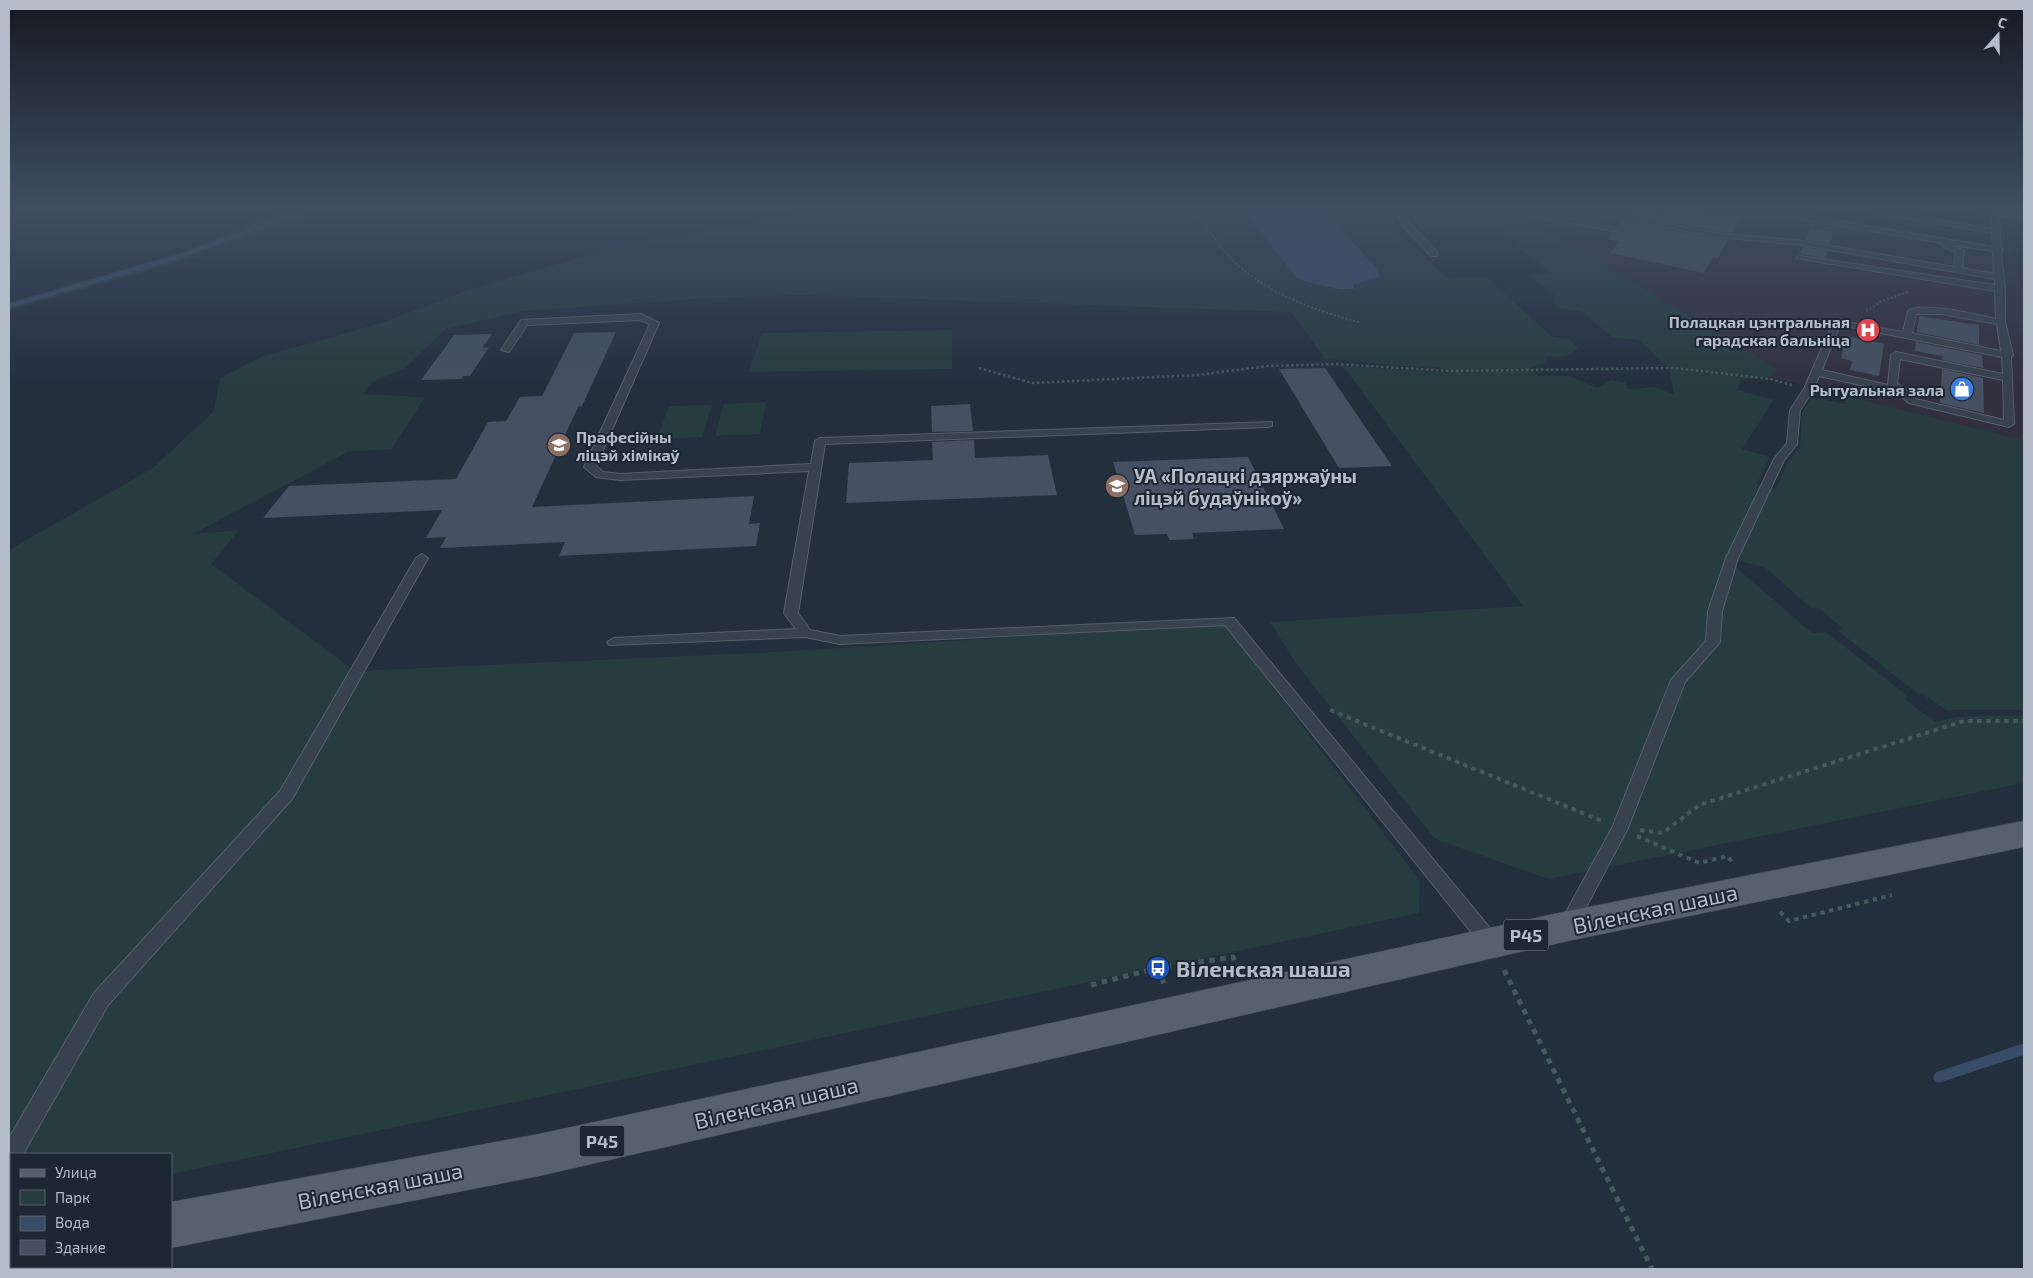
<svg xmlns="http://www.w3.org/2000/svg" width="2033" height="1278" font-family="'Exo 2',sans-serif">
<style>
.medical{fill:#32303f}
.green{fill:#263c3f}
.water{fill:#394c67}
.lines{fill:none;stroke-linecap:round;stroke-linejoin:round}
.stream-far1{stroke:#394c67;stroke-width:4.5}
.stream{stroke:#394c67;stroke-width:11}
.building{fill:#455162}
.lane-casing{stroke:#565f6c;stroke-width:2}
.secondary-casing{stroke:#565f6c;stroke-width:1}
.primary-casing{stroke:#414a57;stroke-width:1}
.path-far3{stroke:#44595c;stroke-width:2;stroke-dasharray:2 2;stroke-linecap:butt}
.path-far2{stroke:#44595c;stroke-width:2.5;stroke-dasharray:2.5 2.5;stroke-linecap:butt}
.path-far1{stroke:#44595c;stroke-width:4;stroke-dasharray:4.5 4.5;stroke-linecap:butt}
.path{stroke:#44595c;stroke-width:5;stroke-dasharray:5.5 5.5;stroke-linecap:butt}
.lane{fill:#38414e;fill-rule:evenodd}
.secondary{fill:#465061;fill-rule:evenodd}
.primary{fill:#56606e;fill-rule:evenodd}
.labels{text-anchor:middle;dominant-baseline:central;stroke-width:4;stroke-linejoin:round;paint-order:stroke}
.far-poi-label{font-size:16px;font-weight:bold;fill:#b4bcc9;stroke:#1d2633;text-anchor:end}
.shield{fill:#1d2633;stroke:#878f9c;stroke-width:1}
.shield-label{font-size:18px;font-weight:bold;fill:#b4bcc9}
.poi-label{font-size:19px;font-weight:bold;fill:#b4bcc9;stroke:#1d2633;text-anchor:start}
.near-street-label{font-size:22px;fill:#b4bcc9;stroke:#1d2633}
.near-poi-label{font-size:22px;font-weight:bold;fill:#b4bcc9;stroke:#1d2633;text-anchor:start}
</style>
<rect width="100%" height="100%" fill="#242f3e"/>
<path class="medical" d="M1506,206h272l17,8 213,33 16,44v149l-253,-63 5,-9z"/>
<g class="green">
<path d="M299,206h37l-140,51 -187,54v-9l167,-48z"/>
<path d="M820,206h425l4,12 65,66 25,5h14v-4l26,-8 -1,-7 -45,-50 -5,-14h62l3,12 12,13 -7,1 49,46 39,-1 65,59 18,3 9,8c-7,12 -19,10 -32,9l-1,7 -14,4 7,9h31l29,12 13,-8 15,3 2,6 25,-2 21,7 -5,-26 -30,-28 -27,-3 -29,-25 -27,-5 -3,-14 -25,-18 24,-1 -58,-46 -74,3 -16,-25h102l270,162 -5,9 -30,1 -3,12 36,10 -32,49 28,8 -13,27 19,5 12,-28 12,-14 2,-35 10,-15 32,7 4,-8 176,44v270h-77l-26,-17 -3,1 -81,-64 6,-1 -24,-21h-8l-45,-40 -42,-11 88,76 14,-1 83,65 -5,2 32,23 21,-5 67,-2v68l-475,96 -114,-40 -137,-173 -28,-44 253,-16 -180,-240 106,7 -10,-6 -8,1 -106,-9 -34,-47 -492,-17 -105,4 -171,12 -77,18 -41,39 -34,15 -8,11 62,3 -33,52 -44,3 -155,82 46,-4 -28,34 144,107 419,-19 451,-28 195,257 -1,32 -1248,261v-20h-160v53h-2v-657l144,-82 61,-57 6,-33 44,-22 121,-34 83,-32 170,-49 110,-15z"/>
<path d="M952,330v39l-203,3 13,-39z"/>
<path d="M766,402l-6,32 -45,2 9,-32z"/>
<path d="M712,405l-10,32 -45,2 12,-33z"/>
</g>
<path class="water" d="M1245,206h83l5,14 45,50 1,7 -26,8 1,4h-15l-25,-5 -17,-6 -48,-60z"/>
<g class="lines">
<path class="stream-far1" d="M9,306l175,-51 132,-49"/>
<path class="stream" d="M1939,1077l85,-28"/>
</g>
<g class="building">
<path d="M1667,206h6l68,11 -9,16 -106,-18 6,-8 31,5z"/>
<path d="M1621,221l95,18 12,1 -10,18 -5,-1 -9,16 -94,-20 10,-12 -12,-2 5,-7 19,4 6,-3 -2,-3 -19,-4z"/>
<path d="M1810,228l23,4 -3,12 -24,-4z"/>
<path d="M1803,247l25,4 -2,7 -25,-4z"/>
<path d="M1919,316l60,9v20l-62,-13z"/>
<path d="M616,332l-34,74 -4,1 -46,100 222,-11 -5,28 11,-1 -4,23 -197,10 6,-14 -125,6 6,-11 -20,1 16,-28 -179,8 26,-32 167,-7 32,-57 18,-1 14,-24 22,-1 32,-63z"/>
<path d="M492,334l-10,14 7,-1 -19,29h-7l-2,3 -40,1 33,-45z"/>
<path d="M1846,336l38,8 -5,32 -29,-6 2,-9 -11,-3z"/>
<path d="M1916,342l66,13 1,13 -41,-8v-4l-27,-5z"/>
<path d="M1325,368l67,98 -53,2 -60,-99z"/>
<path d="M1942,369l41,9 1,35 -44,-10z"/>
<path d="M970,404l3,27 -41,1 -1,-26z"/>
<path d="M974,440l1,18 73,-3 9,40 -211,8 3,-40 84,-3 -1,-18z"/>
<path d="M1248,457l36,72 -92,4 2,6 -25,1 -2,-6 -32,1 -22,-73z"/>
</g>
<g class="lines">
<g class="lane-casing">
<g id="lane">
<path d="M1394,206h6l9,17 28,29v4h-6l-28,-30z"/>
<path d="M1512,206h9l11,6 104,20 -4,2 -102,-18z"/>
<path d="M1554,206h14l148,27 86,8 152,26 2,-15 -14,-6v-3l-160,-27 -23,-10h9l16,6 209,35 -1,-14 -135,-23 -15,1 -23,-5h38l135,23 -1,-18 7,-2 3,39 2,2 -2,2 4,37v33l8,33 -2,2 3,67 -5,3 -100,-24 -12,-10 -78,-17 -5,13 -14,21 -3,34 -13,16 -46,98 -16,53 -2,31 -35,40 -57,146 -54,102 -6,2 -6,-2 -3,-5 53,-97 59,-148 35,-39 2,-30 18,-53 48,-99 13,-16 3,-33 14,-21 30,-69 69,12 5,-21c12,-10 71,4 88,8l-1,-28 -199,-33 4,-2 195,29v-6l-193,-34 -86,-8zM1952,245l41,6 1,23 -32,-6 2,-17zM1916,314h25l56,10 4,27 -89,-18zM1840,325l162,32 1,17 -107,-22 -5,3 -3,30 -66,-15zM1900,359l103,21 1,40 -88,-21 -19,-16z"/>
<path d="M1650,206h9l-4,2z"/>
<path d="M641,314l18,9 -63,143 7,6 17,2 191,-10 4,-23 5,-3 452,-16v4l-4,1 -443,17 -27,169 12,17 30,6 394,-18 264,320 2,5 -2,5 -7,3 -7,-3 -259,-323 -385,19 -35,-7 -196,8 -2,-3 7,-4 182,-9 -12,-16 25,-142 -189,9 -24,-3 -12,-10 66,-143 -10,-4 -113,5 -18,27 -8,-2 20,-30z"/>
<path d="M422,554l6,4 -136,241 -184,206 -85,149h-12v14l-2,1v-31l85,-145 186,-202 136,-233z"/>
</g>
</g>
<g class="secondary-casing">
<path id="secondary" d="M1950,206h34l40,6v8l-67,-10z"/>
</g>
<g class="primary-casing">
<g id="primary">
<path d="M2024,821v26l-456,94 -1029,235 -368,72v-46l368,-68 1029,-223z"/>
<path d="M11,1232v35h18l-1,2h-19v-36z"/>
</g>
</g>
<g class="path-far3">
<path d="M1192,206l4,9c14,16 26,36 42,50 33,30 79,46 121,57"/>
<path d="M1866,311l16,-10 26,-9"/>
</g>
<path class="path-far2" d="M979,368l53,15 165,-8 71,-9 68,-2 114,7 225,-3 95,11 22,6"/>
<g class="path-far1">
<path d="M1330,710l272,111"/>
<path d="M1640,830l23,3 36,-28 265,-84h60"/>
<path d="M1637,836l62,27 28,-7 7,8"/>
<path d="M1780,912l9,9 103,-26"/>
</g>
<g class="path">
<path d="M1158,968l6,16"/>
<path d="M1504,970l148,299"/>
<path d="M1091,985l67,-17 75,-11 5,11"/>
</g>
<use href="#lane" class="lane"/>
<use href="#secondary" class="secondary"/>
<use href="#primary" class="primary"/>
</g>
<linearGradient id="sky" x2="0" y2="1"><stop stop-color="#141a22"/><stop offset="0.54" stop-color="#3f4d63"/><stop offset="1" stop-color="#3f4d63" stop-opacity="0"/></linearGradient>
<rect width="2033" height="385" fill="url(#sky)"/>
<defs>
<g id="hospital-disc" transform="scale(1.25)"><circle r="9.5" fill="#e0444e" stroke="#1d2633"/><path d="M-5-5h3v3.5h4V-5h3V5h-3V1.5h-4V5h-3Z" fill="#fff"/></g>
<g id="shop-disc" transform="scale(1.25)"><circle r="9.5" fill="#3f7fe0" stroke="#1d2633"/><path d="M-5-2.5h2.3a2.7 3.5 0 0 1 5.4 0H5L5.5 6h-11ZM-1.5-2.5h3a1.5 2.3 0 0 0-3 0Z" fill="#fff"/></g>
<g id="university-disc" transform="scale(1.25)"><circle r="9.5" fill="#8d6e63" stroke="#1d2633"/><path d="M0-5L7-2L0 1L-7-2ZM-4 1L0 2.5L4 1V4Q0 6-4 4Z" fill="#fff"/></g>
<g id="bus-disc" transform="scale(1.25)"><circle r="9.5" fill="#1a4fb4" stroke="#1d2633"/><path d="M-5-6H5V4H4V6H2V4H-2V6H-4V4H-5ZM-3.5-4V0h7V-4ZM-3.5 1.2v1.5H-2V1.2ZM2 1.2v1.5H3.5V1.2Z" fill="#fff"/></g>
</defs>
<g fill-rule="evenodd">
<use href="#hospital-disc" x="1868" y="330"/>
<use href="#shop-disc" x="1962" y="389"/>
<use href="#university-disc" x="559" y="445"/>
<use href="#university-disc" x="1117" y="486"/>
<use href="#bus-disc" x="1158" y="968"/>
</g>
<g class="labels">
<g class="far-poi-label">
<text x="1850" y="321">Полацкая цэнтральная<tspan x="1850" dy="18">гарадская бальніца</tspan></text>
<text x="1944" y="389">Рытуальная зала</text>
<text x="576" y="436" text-anchor="start">Прафесійны<tspan x="576" dy="18">ліцэй хімікаў</tspan></text>
</g>
<g class="shield">
<rect x="1503.5" y="919.5" width="45" height="31" rx="4"/>
<rect x="579.5" y="1125.5" width="45" height="31" rx="4"/>
</g>
<g class="shield-label">
<text x="1526" y="935">Р45</text>
<text x="602" y="1141">Р45</text>
</g>
<g class="poi-label">
<text x="1134" y="475">УА «Полацкі дзяржаўны<tspan x="1134" dy="22">ліцэй будаўнікоў»</tspan></text>
</g>
<g class="near-street-label">
<text transform="translate(1655 908) rotate(-12)">Віленская шаша</text>
<text transform="translate(776 1102) rotate(-13)">Віленская шаша</text>
<text transform="translate(380 1185) rotate(-11)">Віленская шаша</text>
</g>
<g class="near-poi-label">
<text x="1176" y="968">Віленская шаша</text>
</g>
</g>
<rect width="2033" height="1278" fill="none" stroke="#b4bcc9" stroke-width="20"/>
<rect x="10" y="1153" width="162" height="115" fill="#1d2633" stroke="#59626f"/>
<rect x="20" y="1169" width="25" height="8" fill="#56606e" stroke="#59626f"/>
<text x="55" y="1178" font-size="15" fill="#b4bcc9">Улица</text>
<rect x="20" y="1190" width="25" height="15" fill="#263c3f" stroke="#59626f"/>
<text x="55" y="1203" font-size="15" fill="#b4bcc9">Парк</text>
<rect x="20" y="1216" width="25" height="15" fill="#394c67" stroke="#59626f"/>
<text x="55" y="1228" font-size="15" fill="#b4bcc9">Вода</text>
<rect x="20" y="1240" width="25" height="15" fill="#455162" stroke="#59626f"/>
<text x="55" y="1253" font-size="15" fill="#b4bcc9">Здание</text>
<g transform="translate(1998 35) rotate(20)" stroke="#1d2633" stroke-width="4" paint-order="stroke">
<path d="M0-4L9 19L0 12L-9 19Z" fill="#b4bcc9"/>
<text y="-8" font-size="14" font-weight="bold" text-anchor="middle" fill="#b4bcc9">С</text>
</g>
</svg>
